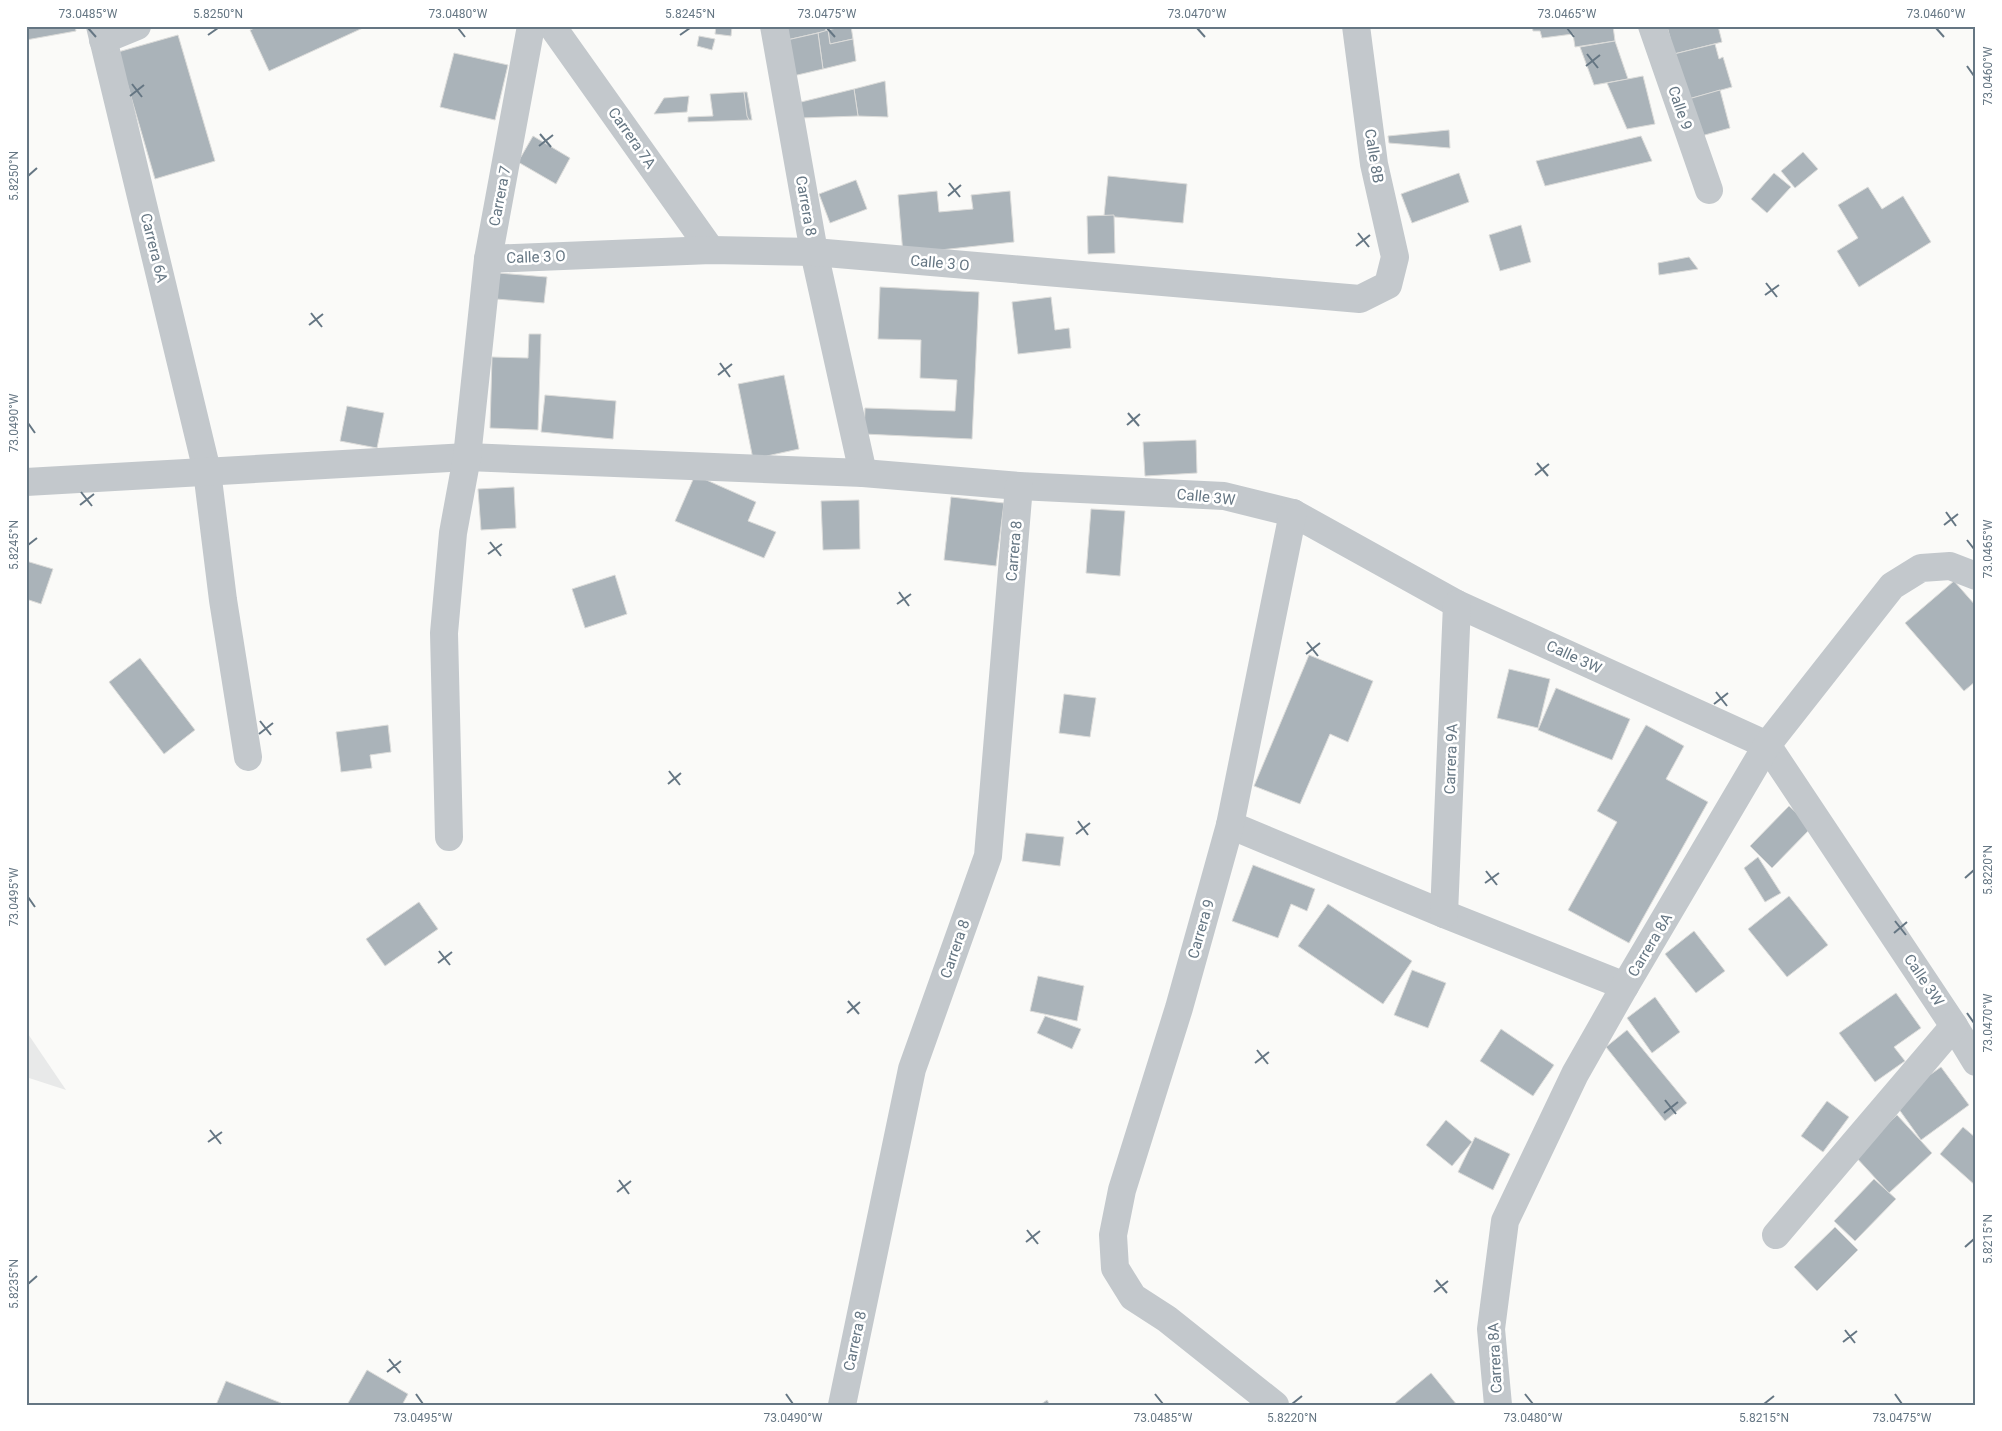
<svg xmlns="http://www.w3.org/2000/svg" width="2002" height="1431" font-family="Roboto,sans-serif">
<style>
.built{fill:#e8e9e9}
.building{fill:#aab3b9;stroke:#dcdcda}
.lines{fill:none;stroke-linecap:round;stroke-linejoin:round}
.street{stroke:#c3c8cc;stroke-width:28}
.ticks{fill:none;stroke:#657683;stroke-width:2}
.labels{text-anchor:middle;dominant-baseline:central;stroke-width:5;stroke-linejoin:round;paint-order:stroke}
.street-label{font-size:15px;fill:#657683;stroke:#fff}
.neatline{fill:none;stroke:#657683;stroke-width:2}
.ticks-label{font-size:12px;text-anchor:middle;fill:#657683}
</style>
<rect width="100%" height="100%" fill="#fafaf8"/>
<path class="built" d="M26,1031l40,59 -40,-13z"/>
<g class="building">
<path d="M26,26h49l1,5 -50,9z"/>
<path d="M259,26h105l1,1 -96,44 -19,-41z"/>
<path d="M716,26h16l-1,10 -16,-2z"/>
<path d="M785,26h40l1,5 -39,9z"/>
<path d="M844,26h7l2,13 -23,5 -2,-14z"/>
<path d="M1532,26h81l2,15 -40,6 -2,-13 -31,4 -2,-7h-7z"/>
<path d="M1667,26h51l4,16 -48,12z"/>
<path d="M828,30l2,14 23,-5 3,22 -33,8 -5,-36z"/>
<path d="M818,33l5,36 -30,7 -6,-36z"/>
<path d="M178,35l37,126 -60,18 -37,-127z"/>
<path d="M699,36l16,3 -3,11 -15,-4z"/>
<path d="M1615,41l13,38 -34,6 -14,-38z"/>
<path d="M1715,44l4,15 4,-2 9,30 -47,13 -11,-46z"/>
<path d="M454,53l54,12 -13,55 -55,-13z"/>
<path d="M1643,76l12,48 -28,5 -20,-46z"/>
<path d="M885,81l3,36 -30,-1 -4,-27z"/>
<path d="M854,89l4,27 -58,2 -3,-15z"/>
<path d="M1720,90l10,38 -36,10 -9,-38z"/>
<path d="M744,92l5,28 -61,2v-5l25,-1 -3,-22z"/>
<path d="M744,92h3l5,28h-3l-2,-4z"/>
<path d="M689,96l-2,16 -33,2 10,-16z"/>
<path d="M1449,130l1,18 -61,-5 -1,-7z"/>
<path d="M533,136l37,22 -14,26 -38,-22z"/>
<path d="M1641,136l11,25 -107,25 -9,-25z"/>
<path d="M1803,152l15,17 -23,19 -14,-17z"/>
<path d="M1459,173l10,29 -57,21 -11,-29z"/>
<path d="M1774,173l17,14 -24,26 -16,-14z"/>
<path d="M1108,176l79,8 -4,39 -79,-7z"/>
<path d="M856,180l11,29 -37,14 -11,-29z"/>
<path d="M1868,187l14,22 21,-13 28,46 -72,45 -22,-36 21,-13 -20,-33z"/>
<path d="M937,191l2,21 34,-3 -2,-14 39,-4 4,51 -111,12 -5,-59z"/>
<path d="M1114,215l1,38 -27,1 -1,-38z"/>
<path d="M1521,225l10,37 -31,9 -11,-36z"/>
<path d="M1689,257l9,12 -39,6 -1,-12z"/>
<path d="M498,273l49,4 -3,26 -48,-4z"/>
<path d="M880,287l99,5 -7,147 -108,-5 1,-26 90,3 2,-31 -37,-2 1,-38 -43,-1z"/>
<path d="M1051,297l4,33 14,-2 2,20 -53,6 -6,-52z"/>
<path d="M529,334h12l-3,96 -48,-2 2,-71 36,1z"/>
<path d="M784,375l15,74 -46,10 -15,-75z"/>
<path d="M545,395l71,6 -3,38 -72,-7z"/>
<path d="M347,406l37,7 -7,35 -37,-7z"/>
<path d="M1196,440l1,33 -52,3 -2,-34z"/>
<path d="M695,475l61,27 -8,19 28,11 -12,26 -89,-37z"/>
<path d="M514,487l2,41 -35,2 -3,-41z"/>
<path d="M951,497l53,6 -8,63 -52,-6z"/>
<path d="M859,500l1,49 -37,1 -2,-49z"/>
<path d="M1091,509l34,2 -5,65 -34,-3z"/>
<path d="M26,561l27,8 -12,35 -15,-5z"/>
<path d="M615,575l12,39 -42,14 -13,-39z"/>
<path d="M1954,581l22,25v75l-12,10 -59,-68z"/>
<path d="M1309,655l64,26 -25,61 -18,-8 -30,70 -46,-18z"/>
<path d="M140,658l55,72 -31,24 -55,-72z"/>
<path d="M1509,669l41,10 -12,49 -41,-10z"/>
<path d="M1556,688l74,31 -18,41 -74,-30z"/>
<path d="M1064,694l32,4 -6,39 -31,-4z"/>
<path d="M388,725l3,27 -21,3 2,13 -31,4 -5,-40z"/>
<path d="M1646,725l38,21 -18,33 42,23 -79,141 -61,-33 49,-88 -20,-11z"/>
<path d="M1789,806l23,21 -40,41 -22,-22z"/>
<path d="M1026,833l38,4 -4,29 -38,-5z"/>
<path d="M1758,857l23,36 -16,9 -21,-34z"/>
<path d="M1253,865l62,24 -8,22 -16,-7 -13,34 -46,-17z"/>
<path d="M1789,896l39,49 -41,32 -39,-48z"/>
<path d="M419,902l19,27 -53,37 -19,-27z"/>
<path d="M1328,904l84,57 -29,43 -85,-58z"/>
<path d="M1694,931l31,40 -29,22 -31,-39z"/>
<path d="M1412,970l34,13 -18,45 -34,-13z"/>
<path d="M1038,976l46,10 -7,35 -47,-10z"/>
<path d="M1896,993l25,35 -27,19 11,14 -30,21 -36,-49z"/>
<path d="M1655,997l25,35 -28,21 -25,-35z"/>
<path d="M1045,1016l36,13 -9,20 -35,-16z"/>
<path d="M1501,1029l53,36 -21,31 -53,-35z"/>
<path d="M1627,1030l60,73 -22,18 -59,-74z"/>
<path d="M1941,1067l28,38 -48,35 -28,-39z"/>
<path d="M1827,1101l22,16 -26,35 -22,-16z"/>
<path d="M1897,1115l35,38 -43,40 -35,-38z"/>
<path d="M1446,1120l26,22 -20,24 -26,-21z"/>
<path d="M1963,1127l13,11v48l-36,-32z"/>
<path d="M1475,1137l35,17 -17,36 -35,-18z"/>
<path d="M1874,1179l22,20 -41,42 -21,-20z"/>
<path d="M1835,1227l23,23 -41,41 -23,-24z"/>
<path d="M367,1370l41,24 -6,11h-55z"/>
<path d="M1431,1373l26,32h-61l-1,-2z"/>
<path d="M226,1381l55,22 -1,2h-64z"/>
<path d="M1047,1400l3,5h-10z"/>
</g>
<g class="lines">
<g class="street">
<path d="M100,26l107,445 16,129 25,157"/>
<path d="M552,26l159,224"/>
<path d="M774,26l40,226 49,221"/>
<path d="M1652,26l57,164"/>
<path d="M103,40l34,-14"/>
<path d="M488,259l223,-9 103,2 546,47 28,-14 7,-28 -21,-93 -18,-138"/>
<path d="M26,482l441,-25 396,16 156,13 205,10 69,17 164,91 310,141 187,281 22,36"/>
<path d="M1230,825l214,89 181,72"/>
<path d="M449,837l-5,-204 9,-100 14,-76 21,-198 43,-233"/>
<path d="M1444,914l13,-310"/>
<path d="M1776,1235l178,-209"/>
<path d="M842,1405l70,-336 76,-213 31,-370"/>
<path d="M1275,1405l-108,-86 -34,-22 -18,-29 -2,-33 9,-45 57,-182 51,-183 63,-312"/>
<path d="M1498,1405l-7,-76 14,-108 70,-147 50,-88 142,-241 125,-159 29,-18 29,-2 26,10"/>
</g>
</g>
<path class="ticks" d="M88,28l8,9M458,28l7,9M827,28l8,9M1197,28l8,9M1567,28l7,9M1936,28l8,9M208,35l10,-7M680,35l10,-7M1587,54l11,14M1586,66l14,-11M1967,66l7,10M132,84l10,13M130,96l14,-11M540,134l11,13M539,146l14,-11M28,176l9,-8M949,183l11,14M948,196l13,-11M1358,233l11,14M1356,246l14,-11M1766,283l11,14M1765,295l14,-10M311,313l11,14M309,325l14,-11M720,363l10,14M718,375l14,-11M1128,413l11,13M28,423l7,10M1127,425l13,-11M1537,463l11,13M1535,475l14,-11M81,492l11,14M80,505l14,-11M1946,512l10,14M1944,525l14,-11M1967,540l7,9M490,542l11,14M28,545l9,-7M488,554l14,-10M899,592l10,14M897,604l14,-10M1307,642l11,14M1306,654l14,-11M1716,692l11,14M1714,704l14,-11M260,721l11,14M259,734l14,-11M669,771l11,14M668,784l13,-11M1078,821l10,14M1076,834l14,-11M1486,871l11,14M1965,878l9,-8M1485,883l14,-10M28,897l7,10M1895,921l11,14M1894,933l13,-11M439,951l11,14M438,963l14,-11M848,1001l11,13M847,1013l13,-11M1967,1013l7,10M1257,1050l11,14M1255,1063l14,-11M1665,1100l11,14M1664,1113l14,-11M210,1130l11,14M208,1142l14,-10M619,1180l10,14M617,1192l14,-11M1027,1230l11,14M1026,1242l14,-11M1965,1247l9,-8M1436,1280l11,13M28,1284l9,-8M1434,1292l14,-11M1845,1330l10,13M1843,1342l14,-11M389,1359l11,14M387,1372l14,-11M416,1394l7,10M786,1394l7,10M1155,1394l8,10M1525,1394l8,10M1895,1394l7,10M1292,1404l10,-8M1764,1404l10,-8"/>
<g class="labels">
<g class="street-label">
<text transform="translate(1680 108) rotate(71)">Calle 9</text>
<text transform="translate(632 138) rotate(55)">Carrera 7A</text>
<text transform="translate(1374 156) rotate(81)">Calle 8B</text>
<text transform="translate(500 196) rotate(-79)">Carrera 7</text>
<text transform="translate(806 206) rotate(80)">Carrera 8</text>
<text transform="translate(154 248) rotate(76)">Carrera 6A</text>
<text transform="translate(536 257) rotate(-2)">Calle 3 O</text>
<text transform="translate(940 263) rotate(5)">Calle 3 O</text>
<text transform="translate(1206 497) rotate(6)">Calle 3W</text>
<text transform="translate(1014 551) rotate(-85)">Carrera 8</text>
<text transform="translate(1574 657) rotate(25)">Calle 3W</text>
<text transform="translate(1451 759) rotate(-88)">Carrera 9A</text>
<text transform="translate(1201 929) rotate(-74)">Carrera 9</text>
<text transform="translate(1650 945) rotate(-59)">Carrera 8A</text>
<text transform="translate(955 949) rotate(-71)">Carrera 8</text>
<text transform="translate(1924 980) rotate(56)">Calle 3W</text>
<text transform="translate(855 1341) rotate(-78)">Carrera 8</text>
<text transform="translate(1495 1358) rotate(-93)">Carrera 8A</text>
</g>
</g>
<rect width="2002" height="1431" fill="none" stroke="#ffffff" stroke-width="55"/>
<rect x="28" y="28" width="1946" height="1376" class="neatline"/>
<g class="ticks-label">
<text x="88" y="18">73.0485°W</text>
<text x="218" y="18">5.8250°N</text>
<text x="458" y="18">73.0480°W</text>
<text x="690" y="18">5.8245°N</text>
<text x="827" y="18">73.0475°W</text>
<text x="1197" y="18">73.0470°W</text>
<text x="1567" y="18">73.0465°W</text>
<text x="1936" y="18">73.0460°W</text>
<text transform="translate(1988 76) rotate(-90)" y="4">73.0460°W</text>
<text transform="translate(14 176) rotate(-90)" y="4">5.8250°N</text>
<text transform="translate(14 423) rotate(-90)" y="4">73.0490°W</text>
<text transform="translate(14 545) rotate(-90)" y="4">5.8245°N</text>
<text transform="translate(1988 549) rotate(-90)" y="4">73.0465°W</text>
<text transform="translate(1988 870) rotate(-90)" y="4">5.8220°N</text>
<text transform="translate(14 897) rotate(-90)" y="4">73.0495°W</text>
<text transform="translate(1988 1023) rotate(-90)" y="4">73.0470°W</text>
<text transform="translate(1988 1239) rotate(-90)" y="4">5.8215°N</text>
<text transform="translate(14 1284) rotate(-90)" y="4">5.8235°N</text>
<text x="423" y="1422">73.0495°W</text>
<text x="793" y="1422">73.0490°W</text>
<text x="1163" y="1422">73.0485°W</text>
<text x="1292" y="1422">5.8220°N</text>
<text x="1533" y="1422">73.0480°W</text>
<text x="1764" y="1422">5.8215°N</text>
<text x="1902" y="1422">73.0475°W</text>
</g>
</svg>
